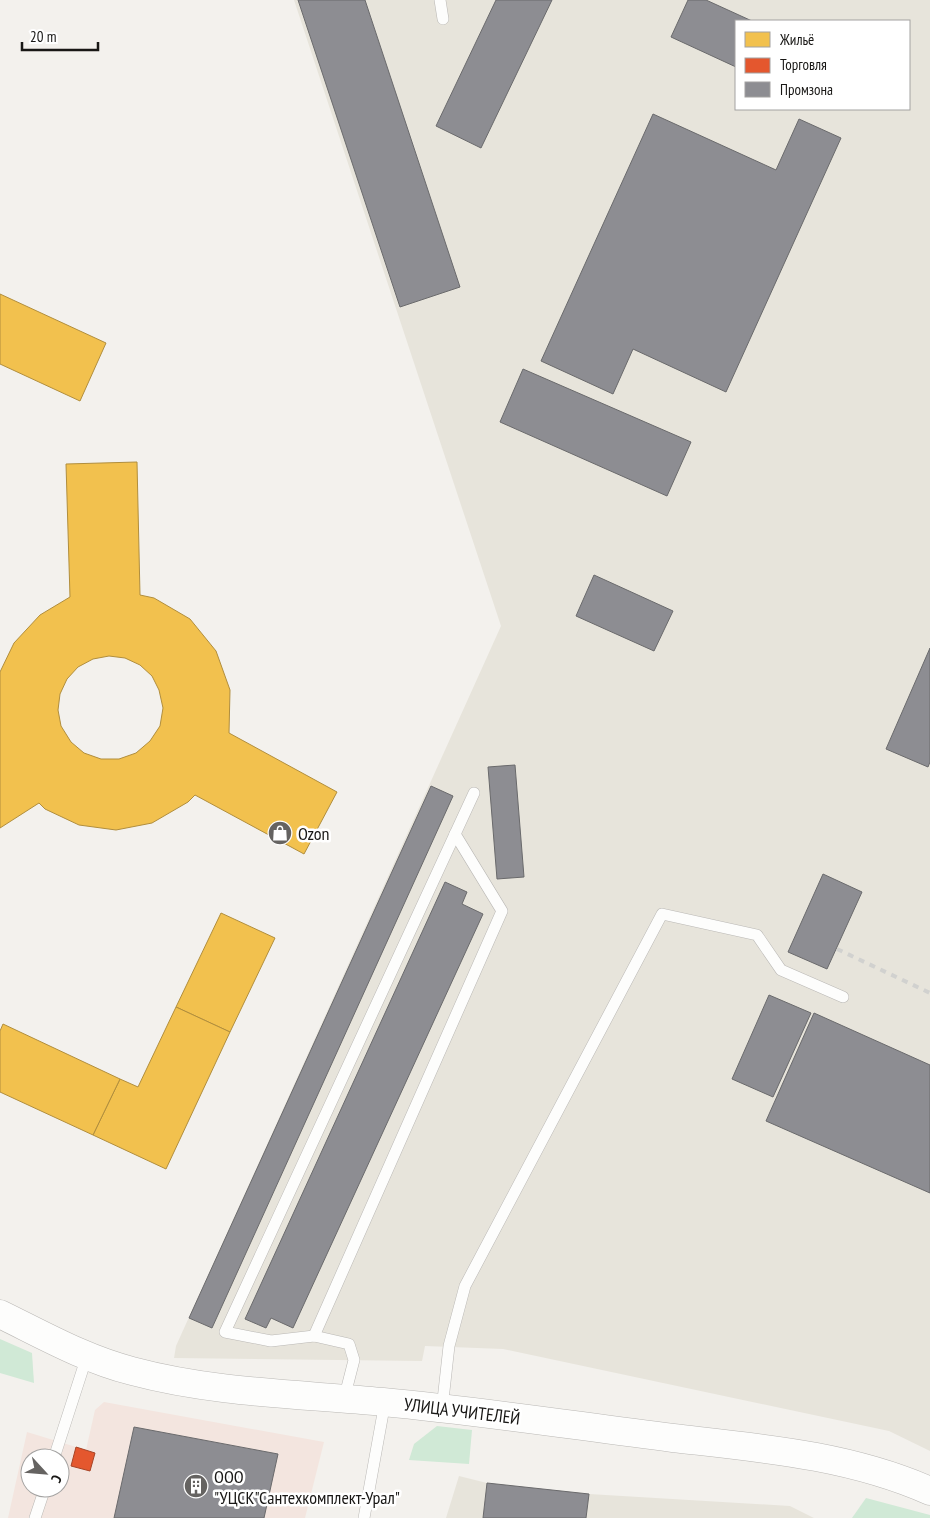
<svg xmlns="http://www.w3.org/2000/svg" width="930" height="1518" font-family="'PT Sans Narrow',sans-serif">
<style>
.commercial{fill:#f3e5df;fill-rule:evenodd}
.built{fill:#e7e4db;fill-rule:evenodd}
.green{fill:#d0e9d6}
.homes{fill:#f2c14e;stroke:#b18e3d;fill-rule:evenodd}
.shops{fill:#e4572e;stroke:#a74426}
.industry{fill:#8d8d92;stroke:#6a6a6c}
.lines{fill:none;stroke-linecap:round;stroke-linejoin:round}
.service-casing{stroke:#bab8b5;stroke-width:12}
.secondary-casing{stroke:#bab8b5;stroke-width:29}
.service{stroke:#fdfdfc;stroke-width:11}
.secondary{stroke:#fdfdfc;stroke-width:28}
.rail{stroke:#d1d1cf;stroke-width:4;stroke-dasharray:6 6;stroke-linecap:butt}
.labels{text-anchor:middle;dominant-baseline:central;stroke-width:5;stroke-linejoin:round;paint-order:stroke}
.poi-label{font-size:18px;fill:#181715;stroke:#fff;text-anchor:start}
.street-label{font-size:18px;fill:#181715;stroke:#fff}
</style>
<rect width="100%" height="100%" fill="#f3f1ed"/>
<path class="commercial" d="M104,1402l220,40 -19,76h-297l19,-86 59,18 9,-40zM30,1458h30v30h-30z"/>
<g class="built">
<path d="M294,0h636v1451l-41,-20 -386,-82 -78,-3 -3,15 -248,-3 2,-12 325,-720zM736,21h173v88h-173z"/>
<path d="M459,1476l28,7 102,11 201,12 24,12h-368z"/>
</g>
<g class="green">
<path d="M0,1339l32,14 2,30 -34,-10z"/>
<path d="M437,1426l35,4 -3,34 -60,-4 5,-16z"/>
<path d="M866,1498l64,17v3h-78z"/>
</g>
<g class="homes">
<path d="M0,294l106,49 -26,58 -80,-37z"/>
<path d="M137,462l3,133 14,3 36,21 26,32 14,39 -1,43 108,59 -33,62 -109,-59 -7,7 -36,21 -36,7 -37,-5 -34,-16 -6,-6 -39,25v-156l14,-29 26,-28 30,-18 -4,-133zM109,656l16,2 15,7 12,11 7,14 4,18 -3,18 -10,15 -14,12 -17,6h-18l-17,-6 -13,-11 -10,-16 -3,-16 2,-16 7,-15 11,-12 15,-8z"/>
<path d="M221,913l54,25 -45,94 -54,-25z"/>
<path d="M176,1007l54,25 -64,137 -73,-34 27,-56 18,8z"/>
<path d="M3,1024l117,55 -27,56 -93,-43v-61z"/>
</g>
<path class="shops" d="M76,1447l19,6 -5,18 -19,-5z"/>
<g class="industry">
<path d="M298,0h67l95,287 -60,20z"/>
<path d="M496,0h56l-71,148 -45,-22z"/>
<path d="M688,0h18l46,21h-16v46l-65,-30z"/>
<path d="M653,114l123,56 23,-51 42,19 -115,254 -93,-43 -20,45 -72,-33z"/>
<path d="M523,369l168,73 -24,54 -167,-74z"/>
<path d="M594,575l79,36 -19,40 -78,-35z"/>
<path d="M930,648v114l-2,5 -42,-18z"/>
<path d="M515,765l9,112 -27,2 -9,-112z"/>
<path d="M431,786l22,10 -241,532 -23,-10z"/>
<path d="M823,874l39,18 -35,77 -39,-17z"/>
<path d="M445,882l22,10 -5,12 21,10 -190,414 -22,-10 -5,10 -21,-9z"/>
<path d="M769,995l42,18 -38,84 -41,-18z"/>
<path d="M814,1013l116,52v128l-164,-72z"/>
<path d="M134,1427l144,27 -14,64h-150z"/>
<path d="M487,1483l102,11 -3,24h-103z"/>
</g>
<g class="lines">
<g class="service-casing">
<g id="service">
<path d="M440,0l3,19"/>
<path d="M314,1336l188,-425 -47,-77"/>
<path d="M344,1399l10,-39 -5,-16 -35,-8 -43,5 -46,-9 249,-539"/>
<path d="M442,1409l7,-63 16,-60 197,-372 95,21 24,35 62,27"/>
<path d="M54,1458l33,-102"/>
<path d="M35,1518l10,-30"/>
<path d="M364,1518l21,-116"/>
</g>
</g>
<g class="secondary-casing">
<path id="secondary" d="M0,1314c43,21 85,45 132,57 82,22 167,23 251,31 97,9 194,24 290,36 87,10 176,17 257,53"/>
</g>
<use href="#service" class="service"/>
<use href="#secondary" class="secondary"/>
<path class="rail" d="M837,949l93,44"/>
</g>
<defs>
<g id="shop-disc" transform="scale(1.25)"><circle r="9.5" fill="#656361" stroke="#fff"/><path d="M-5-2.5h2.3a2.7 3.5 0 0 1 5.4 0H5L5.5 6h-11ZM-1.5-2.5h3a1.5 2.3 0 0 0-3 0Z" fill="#fff"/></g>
<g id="building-disc" transform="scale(1.25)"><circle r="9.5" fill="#656361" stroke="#fff"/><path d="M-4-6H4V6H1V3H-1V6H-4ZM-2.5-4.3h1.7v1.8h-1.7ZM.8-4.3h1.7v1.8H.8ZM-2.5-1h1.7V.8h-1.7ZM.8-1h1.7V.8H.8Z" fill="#fff"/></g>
</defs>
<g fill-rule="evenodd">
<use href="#shop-disc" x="280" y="833"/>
<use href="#building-disc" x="196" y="1486"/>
</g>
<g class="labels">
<g class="poi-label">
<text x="298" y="833">Ozon</text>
<text x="214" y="1476">ООО<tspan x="214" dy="21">"УЦСК"Сантехкомплект-Урал"</tspan></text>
</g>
<g class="street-label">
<text transform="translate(462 1411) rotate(7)">УЛИЦА УЧИТЕЛЕЙ</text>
</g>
</g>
<rect x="735" y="20" width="175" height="90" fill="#ffffff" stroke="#a3a2a1"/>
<rect x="745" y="32" width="25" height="15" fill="#f2c14e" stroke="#a3a2a1"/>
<text x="780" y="45" font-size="15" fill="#181715">Жильё</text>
<rect x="745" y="58" width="25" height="15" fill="#e4572e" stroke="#a3a2a1"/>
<text x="780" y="70" font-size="15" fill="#181715">Торговля</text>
<rect x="745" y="82" width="25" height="15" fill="#8d8d92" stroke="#a3a2a1"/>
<text x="780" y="95" font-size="15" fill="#181715">Промзона</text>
<g transform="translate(45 1473) rotate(116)"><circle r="24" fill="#ffffff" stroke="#a3a2a1"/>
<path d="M0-4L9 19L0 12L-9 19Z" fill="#656361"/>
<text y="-8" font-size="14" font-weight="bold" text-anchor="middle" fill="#181715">С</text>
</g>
<path d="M22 42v8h76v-8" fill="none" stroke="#181715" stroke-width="2.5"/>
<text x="30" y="42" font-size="15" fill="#181715" stroke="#ffffff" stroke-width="4" paint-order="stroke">20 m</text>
</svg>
